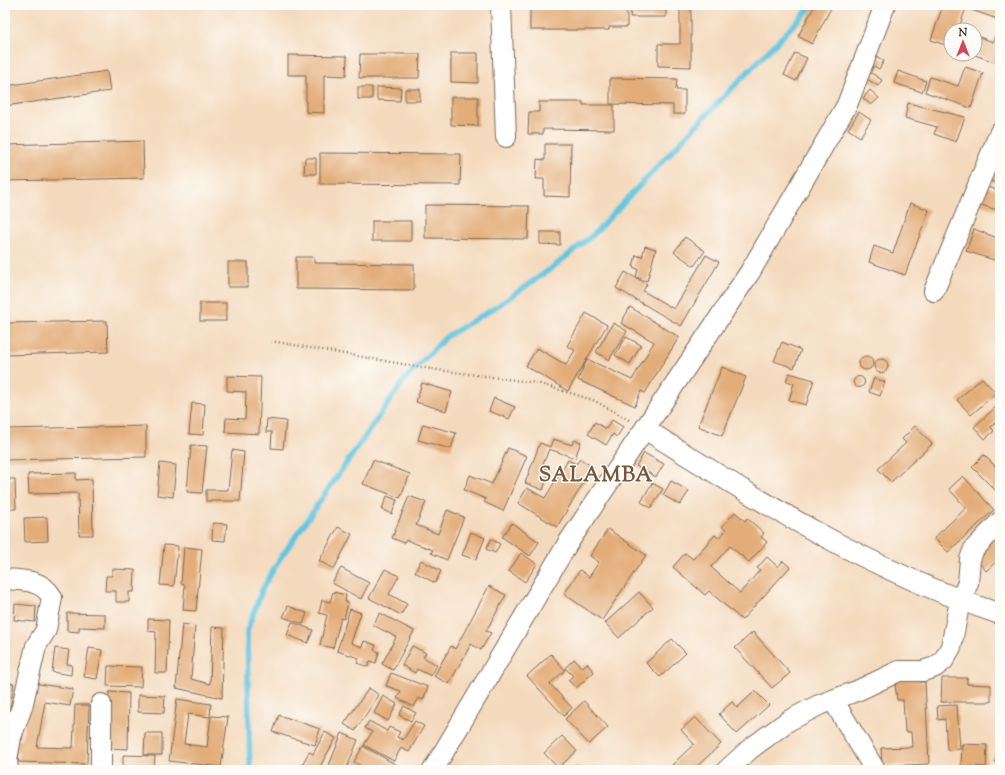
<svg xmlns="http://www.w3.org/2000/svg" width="1005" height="775" font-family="'Sorts Mill Goudy',serif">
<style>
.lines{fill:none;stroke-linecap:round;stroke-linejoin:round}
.stream{stroke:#61c4df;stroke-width:5.5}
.building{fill:#e3ad79}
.minor-casing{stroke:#7c6856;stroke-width:22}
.path{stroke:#7c6856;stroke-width:2.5;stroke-dasharray:1 3;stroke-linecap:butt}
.minor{stroke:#fff;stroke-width:20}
.labels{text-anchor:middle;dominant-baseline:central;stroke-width:3;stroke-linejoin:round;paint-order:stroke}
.district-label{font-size:21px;font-weight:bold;letter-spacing:1px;fill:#76583e;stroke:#fdfcf7}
</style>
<rect width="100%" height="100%" fill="#fdfcf7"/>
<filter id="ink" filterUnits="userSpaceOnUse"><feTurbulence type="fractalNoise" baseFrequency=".025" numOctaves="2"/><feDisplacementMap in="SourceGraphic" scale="8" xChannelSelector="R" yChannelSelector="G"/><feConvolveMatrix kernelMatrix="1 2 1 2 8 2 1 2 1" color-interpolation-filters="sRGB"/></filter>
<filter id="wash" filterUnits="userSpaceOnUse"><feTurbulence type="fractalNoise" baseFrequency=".012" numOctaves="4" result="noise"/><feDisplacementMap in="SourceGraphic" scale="16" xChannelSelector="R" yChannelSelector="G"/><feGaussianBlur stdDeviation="0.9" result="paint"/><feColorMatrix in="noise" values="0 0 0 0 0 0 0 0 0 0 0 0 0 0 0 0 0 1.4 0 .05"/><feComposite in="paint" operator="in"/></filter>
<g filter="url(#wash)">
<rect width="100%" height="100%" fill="#f4dabd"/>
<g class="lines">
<path class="stream" d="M250,770l-3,-139 15,-41 17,-30 126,-181 41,-42 50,-30 56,-39 41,-33 114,-121 106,-109"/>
</g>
<g id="blocks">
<g class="building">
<path d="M530,5h97v22h-18v3h-79z"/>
<path d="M631,5h35v12h-36z"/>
<path d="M680,5h11v62l-33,-1v-22h22z"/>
<path d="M815,5h11l5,3 -19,36 -14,-8z"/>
<path d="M943,5h57v15l-34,-12 -8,22h-7v17l-20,-7z"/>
<path d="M1000,24v40l-25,-9 1,-19 17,6z"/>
<path d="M451,53h27v30l-27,-1z"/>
<path d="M795,53l12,5 -11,23 -12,-6z"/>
<path d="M360,54h60l-1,24h-60z"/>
<path d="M288,55l59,1 -1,20 -22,-1v38l-18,-1v-37h-18z"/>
<path d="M876,56l8,5 -5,8 -9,-5z"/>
<path d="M965,67l18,6 -12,35 -46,-16 5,-15 28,9z"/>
<path d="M107,71l3,20 -105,15v-20z"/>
<path d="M868,71l14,9 -4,6 -14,-9z"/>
<path d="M898,71l28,10 -4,11 -28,-9z"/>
<path d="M610,78l67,1 -1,11h9v24h-12v-9l-63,-1z"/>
<rect x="358" y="87" width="14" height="12"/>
<path d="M377,87l24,1 -1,13 -23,-1z"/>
<rect x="405" y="89" width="15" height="12"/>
<path d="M870,90l9,8 -8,7 -8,-7z"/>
<path d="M451,97h27v29l-27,-1z"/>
<path d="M539,102h44v3h31v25l-71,-1v5h-15l1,-22h10z"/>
<path d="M908,103l57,14 -9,25 -22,-8 3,-7 -32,-9z"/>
<path d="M859,112l12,8 -11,17 -12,-8z"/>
<path d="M143,141l1,37 -139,3v-36z"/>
<path d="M545,144h26l-1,53 -26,-1v-17h-8l1,-20 8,1z"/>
<path d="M320,153l141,1 -1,31 -140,-1z"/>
<path d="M305,158h11v16h-12z"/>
<path d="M989,173l8,3 1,-3 2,1v10l-13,-4z"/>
<path d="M984,186l16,5v20l-22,-7z"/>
<path d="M910,203l19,7 -24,65 -36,-13 5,-16 19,7z"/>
<path d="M425,205l104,1 -1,33 -103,-1z"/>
<rect x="372" y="221" width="39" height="20"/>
<path d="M974,229l26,10v23l-34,-11z"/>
<path d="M540,232h20v13l-20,-1z"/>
<path d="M685,237l20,14 -11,15 -20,-14z"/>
<path d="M645,246l11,3 -9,32 -11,-4 2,-8 -5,-2 3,-12 6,2z"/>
<path d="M706,255l13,7 -38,64 -65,-38 9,-16 22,12 -4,7 31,18z"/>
<path d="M296,257h18v6l100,1v26l-118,-1z"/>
<rect x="228" y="262" width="20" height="25"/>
<rect x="200" y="303" width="26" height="18"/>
<path d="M630,307l49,30 -34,56 -4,-2 -6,15 -57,-26 9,-21 45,21 22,-38 -33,-19z"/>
<path d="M586,313l21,12 -39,66 -42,-25 11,-18 29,17 9,-15 -8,-4z"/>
<path d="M107,321l1,31 -103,3v-32z"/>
<path d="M613,323l14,8 -18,29 -13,-8z"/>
<path d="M626,337l15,8 -11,19 -15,-9z"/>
<path d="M782,342l19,8 -7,18 -20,-7z"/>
<circle cx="866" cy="363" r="7"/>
<circle cx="881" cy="366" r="7"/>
<path d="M722,367l24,10 -24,59 -24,-10z"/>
<path d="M789,373l25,7 -8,25 -17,-5 5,-17 -8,-2z"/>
<path d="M227,376l34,1 -2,57 -34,-2 1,-14 19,1 1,-27 -19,-1z"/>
<circle cx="859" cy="382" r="5.5"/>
<path d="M874,378l11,4 -5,14 -11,-4z"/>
<path d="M982,378l14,15 -25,22 -14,-15z"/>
<path d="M422,383l30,9 -6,19 -30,-9z"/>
<path d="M494,398l21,9 -6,12 -20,-8z"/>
<path d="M192,403l13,1 -2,31 -14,-1z"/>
<path d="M1000,403v15l-9,9 3,4 -9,8 -11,-12z"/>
<path d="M267,419l19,2 -3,28 -12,-1 1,-16h-6z"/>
<path d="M612,420l11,7 -6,10 -4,-3 -7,11 -18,-11 7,-12 11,7z"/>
<path d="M423,424l33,9 -5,16 -33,-9z"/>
<path d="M146,426v31l-141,3v-31z"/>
<path d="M915,426l17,18 -41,38 -13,-13 28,-26 -4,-4z"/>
<path d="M553,439l19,6 2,-5 7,2 -6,16 -26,-9 -7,18 8,3 -7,20 -18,-7 15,-40 10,4z"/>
<path d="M191,445l16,1 -5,47 -15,-1z"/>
<path d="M508,448l19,8 -24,55 -19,-9 2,-3 -22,-9 6,-15 22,9z"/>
<path d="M232,450l12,2 -4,49h-34v-11h22z"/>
<path d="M644,453l20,11 -8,13 -20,-11z"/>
<path d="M984,455l16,16v24l-28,-28z"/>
<path d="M580,459l13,8 -36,60 -39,-24 9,-15 18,10 23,-38 8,4z"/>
<path d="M373,460l37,14 -10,24 -37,-14z"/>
<path d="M160,463l16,2 -3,32 -16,-2z"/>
<path d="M76,473v7l16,-1 1,56h-14l-1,-42 -49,1 -1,-20z"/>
<path d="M963,476l31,34 -46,42 -14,-14 32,-30 -17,-19z"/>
<path d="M5,479h10l1,30h-11z"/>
<path d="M671,481l18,10 -9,14 -17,-10z"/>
<path d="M652,483l11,6 -12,19 -10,-6z"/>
<path d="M387,496l10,4 -5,14 -10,-5z"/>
<path d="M409,496l17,6 -10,23 22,9 9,-24 17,7 -17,43 -16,-7 2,-3 -27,-10 -2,3 -12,-5z"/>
<path d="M735,512l10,9 2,-3 17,15 -3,4 6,5 -18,20 -19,-16 -19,21 29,26 20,-23 -3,-2 10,-11 11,10 5,-6 7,6 -48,53 -33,-29 -4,4 -32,-28 12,-14 8,6 22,-24 4,3 7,-8 -4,-3z"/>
<path d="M47,517l1,24 -23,1 -1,-24z"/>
<path d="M213,523l14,1 -2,17 -13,-1z"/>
<path d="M512,523l27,19 -9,14 -28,-19z"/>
<path d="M338,527l14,7 -18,35 -15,-8z"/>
<path d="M608,529l38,26 -44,65 -38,-26 16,-24 9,7 10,-15 -9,-6z"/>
<path d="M471,532l14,6 -9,22 -14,-5z"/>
<path d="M1000,533v25l-14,13 -12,-14z"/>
<path d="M491,539l9,5 -5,9 -9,-4z"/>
<path d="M164,545l14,1 -4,40 -14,-1z"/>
<path d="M184,547l18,2 -6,62 -13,-1 2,-25 -4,-1z"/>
<path d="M521,553l16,11 -12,18 -16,-11z"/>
<path d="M421,560l20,11 -6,12 -20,-11z"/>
<path d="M341,568l28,15 -8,16 -29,-16z"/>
<path d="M112,569l23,1 -1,22h-5v10h-13v-11h-11l1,-15h6z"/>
<path d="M385,569l14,7 -10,18 18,10 -6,11 -32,-17z"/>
<path d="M489,586l17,9 -20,36 5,2 -10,17 -10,-6 -22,40 -15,-8 17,-30 4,3z"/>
<path d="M333,592l13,3 -1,7h3l-4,17 -3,-1 -8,30 -13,-3 7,-30 -8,-2 3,-13 8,2z"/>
<path d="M639,592l14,15 -34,31 -14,-15z"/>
<path d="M15,604l21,2 -1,16 -21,-2z"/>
<path d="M288,606l19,7 -4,11 -20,-7z"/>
<path d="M350,609l11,4 -10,30 11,4 2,-6 12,4 -2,5 5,2 -3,11 -6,-2 -2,6 -11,-4 2,-5 -22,-7z"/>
<path d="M67,613l38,1v14l-26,-1v5l-12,-1z"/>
<path d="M380,613l34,18 -21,39 -11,-6 14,-27 -23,-12z"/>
<path d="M148,619l21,1 -2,53h-12l1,-41 -8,-1z"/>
<path d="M292,622l21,8 -5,13 -21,-8z"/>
<path d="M182,624l13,2 -4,53 19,5 2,-57 12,1 -2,70 -46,-10z"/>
<path d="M753,632l37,41 -18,15 -37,-40z"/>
<path d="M672,639l14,14 -26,24 -14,-14z"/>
<path d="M412,646l14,7 -3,4 14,8 -6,11 -14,-7 -2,4 -13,-8z"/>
<path d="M55,648l14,2 -2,14 5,1 -1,10 -19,-3z"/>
<path d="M89,648l13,2 -5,29 -13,-2z"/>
<path d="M551,654l14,16 -15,14 22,24 -8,8 -37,-40z"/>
<path d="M574,659l8,9 5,-5 7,9 -18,16 -8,-8 5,-4 -8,-8z"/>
<path d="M108,666l34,1 -1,20 -34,-1z"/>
<path d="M391,673l37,14 -5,13 -4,-2 -5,9 -17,-9 4,-7 -15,-5z"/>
<path d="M919,674l1,8h5l4,82 -47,2 -1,-18 31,-1 -1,-15h-6l-2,-32h-6l-3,-23z"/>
<path d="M942,678h25v6l24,1v17h-50z"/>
<path d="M5,682l9,2 -8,48h-1z"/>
<path d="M32,683l41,6 -3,17 -25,-4 -8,45 36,1 2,-43h14l-2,59 -69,-2 1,-10 -6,-1v-11h9z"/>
<path d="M369,688l10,7 -24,36 -11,-7z"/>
<path d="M755,691l14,14 -32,29 -18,-20 13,-12 5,6z"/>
<path d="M109,692l20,1 -1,56 -21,-1z"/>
<path d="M138,695l27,1 -1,17 -26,-1z"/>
<path d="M383,696l14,8 -9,17 -14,-8z"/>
<path d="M177,699l34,5 -1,13 -22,-3 -4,30 23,3 4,-31 17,1 -7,50 -52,-6z"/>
<path d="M584,701l24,26 -19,17 -24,-25z"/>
<path d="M957,705l3,44 -13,1 -2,-31 -7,1 -1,-14z"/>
<path d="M404,706l12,7 -5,8 -12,-6z"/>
<path d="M279,715l41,14 -5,16 -42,-13z"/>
<path d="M695,717l26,27 -28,26h-16l-5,-5 22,-21 -13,-14z"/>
<path d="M369,721l18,10 2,-4 11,5 -3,5 6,3 12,-19 9,5 -15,26 -8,-4 -7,13 -30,-16 8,-13 -7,-4z"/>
<path d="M325,732l11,6 -18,32h-19l10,-18 4,2z"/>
<path d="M145,733h17v22h-18z"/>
<path d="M342,733l16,7 -12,30h-19z"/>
<path d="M562,736l15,15 -19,17 -14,-15z"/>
<path d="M998,743h2v20l-5,-1z"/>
<path d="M962,744l25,1 -1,22 -25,-1z"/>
<path d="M363,746l39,22 -1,2h-33l-14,-8z"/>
<path d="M123,755l32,1 -1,14h-31z"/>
<path d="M577,765l4,5h-10z"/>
</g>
</g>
</g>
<g filter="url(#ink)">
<use href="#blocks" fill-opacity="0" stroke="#7c6856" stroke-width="1"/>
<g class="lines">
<g class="minor-casing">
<g id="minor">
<path d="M501,5l5,132"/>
<path d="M934,291l66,-159"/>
<path d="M645,429c112,71 228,143 355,185"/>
<path d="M5,579c19,1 37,1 47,18l-6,33 -10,16 -14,61 -11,30 -4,23 1,10"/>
<path d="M833,700l42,70"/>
<path d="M101,704v66"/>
<path d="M433,770l135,-227 182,-271 97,-167 38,-100"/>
<path d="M727,770l23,-21 38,-28 31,-16 40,-15 40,-19h24l12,-4 8,-6 8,-14 9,-46 8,-18 2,-24 4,-10 26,-27"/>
</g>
</g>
<path class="path" d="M271,341l160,28 106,14 56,17 36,20"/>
<use href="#minor" class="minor"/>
</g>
</g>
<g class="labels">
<g class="district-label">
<text x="596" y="476">SALAMBA</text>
</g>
</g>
<rect width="1005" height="775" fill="none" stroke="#fdfcf7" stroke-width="20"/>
<g transform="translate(963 42)"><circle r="19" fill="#fdfcf7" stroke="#afa8a0"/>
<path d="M0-3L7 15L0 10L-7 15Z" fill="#d1495b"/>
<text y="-6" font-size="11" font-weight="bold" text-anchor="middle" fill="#3b2a1e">N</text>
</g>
</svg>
